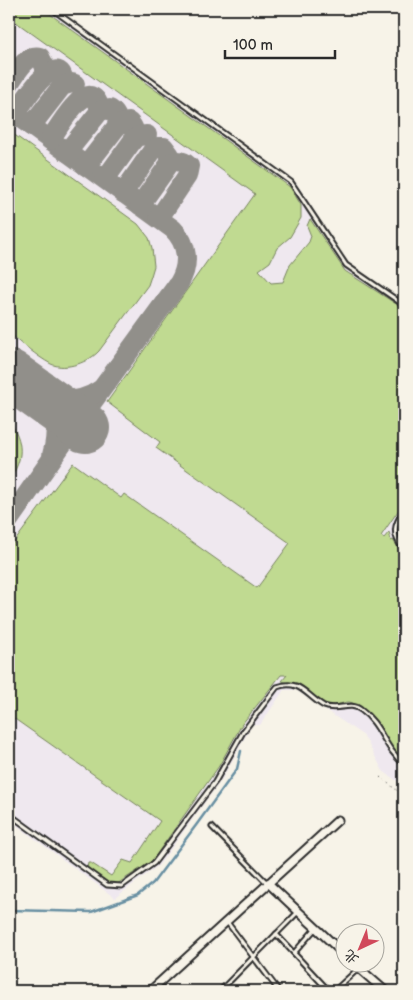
<svg xmlns="http://www.w3.org/2000/svg" width="413" height="1000" font-family="'Balsamiq Sans','LXGW WenKai TC',sans-serif">
<style>
.built{fill:#efe8ef}
.green{fill:#c0da91;stroke:#76825e}
.lines{fill:none;stroke-linecap:round;stroke-linejoin:round}
.stream{stroke:#678fa2;stroke-width:2.5}
.taxiway{stroke:#918f8a;stroke-width:20}
.runway{stroke:#918f8a;stroke-width:50}
.lane-casing{stroke:#2b2b2b;stroke-width:7}
.street-casing{stroke:#2b2b2b;stroke-width:11}
.path{stroke:#2b2b2b;stroke-width:1;stroke-dasharray:1 4;stroke-linecap:butt}
.lane{stroke:#f7f3e8;stroke-width:3}
.street{stroke:#f7f3e8;stroke-width:7}
</style>
<rect width="100%" height="100%" fill="#f7f3e8"/>
<filter id="ink" filterUnits="userSpaceOnUse"><feTurbulence type="fractalNoise" baseFrequency=".02" numOctaves="2"/><feDisplacementMap in="SourceGraphic" scale="10" xChannelSelector="R" yChannelSelector="G"/><feConvolveMatrix kernelMatrix="1 2 1 2 8 2 1 2 1" color-interpolation-filters="sRGB"/></filter>
<g filter="url(#ink)">
<path class="built" d="M9,9h48l235,171 4,3 52,81 56,37v215l-4,9 -1,10 5,10v241l-21,-15 -19,-35 -68,-46h-12l-24,35h-8l-30,54 -63,86 -44,33 -106,-78z"/>
<g class="green">
<path d="M9,9h34l247,178 11,18v13l-11,19 -13,11 -7,14 -11,8 12,13 12,-1 7,-17 19,-23 2,-6 -4,-10 3,-7 35,52 59,38v193l-23,34 3,2 5,-6 2,9 2,-1 11,17v204c-17,-12 -17,-25 -29,-40 -5,-6 -17,-18 -26,-19 -7,0 -15,6 -23,3 -17,-8 -23,-20 -44,-24l5,-6h-6l-39,49 -23,42 -65,92 -5,5 -32,21 -8,-1 -22,-15 1,-5h3l20,13 12,-16 9,3 28,-42 -151,-106v-166l64,-86 48,35 3,-4 133,94 33,-45 -134,-95 4,-6 -53,-40 148,-208 -246,-177z"/>
<path d="M9,131l129,93 11,14 3,10 2,18 -3,10 -3,9 -49,66c-10,11 -33,20 -48,13 -15,-8 -29,-21 -42,-31z"/>
<path d="M9,420c15,22 15,39 0,60z"/>
</g>
<g class="lines">
<path class="stream" d="M9,910l82,2 47,-17 15,-12 44,-59 40,-55 4,-18"/>
<g class="taxiway">
<path d="M9,84c7,-10 17,-31 31,-27l5,10v6"/>
<path d="M9,110l164,119c15,15 17,35 6,54l-102,140 -68,97"/>
<path d="M15,114c7,-9 31,-50 44,-43 5,3 4,9 3,15"/>
<path d="M31,126l31,-40 10,-3 3,1"/>
<path d="M50,140c7,-10 30,-51 43,-43 5,3 6,9 7,14"/>
<path d="M67,152l33,-41 10,-2c6,4 8,8 8,16"/>
<path d="M86,166l32,-41 11,-3c5,5 6,9 5,17"/>
<path d="M105,179l29,-40 5,-3 8,-1"/>
<path d="M123,193l30,-43 5,-3h6l6,8v8"/>
<path d="M140,205l30,-42c7,-3 13,-3 19,3l-2,10 -28,42"/>
<path d="M43,398c14,16 15,37 9,57"/>
<path d="M43,398c20,5 40,4 57,-8"/>
</g>
<path class="runway" d="M9,374l76,54"/>
<g class="lane-casing">
<g id="lane">
<path d="M52,9l239,173 55,83 58,40"/>
<path d="M404,510c-10,15 -13,25 0,39"/>
<path d="M9,814l98,71 15,1 32,-23 61,-81 28,-50 34,-45c23,-9 30,10 47,19 13,6 26,-5 37,4 20,14 23,38 43,54"/>
<path d="M212,827l55,56"/>
<path d="M227,922l52,69"/>
<path d="M276,934l53,57"/>
<path d="M294,953l21,-24"/>
<path d="M220,991l78,-79"/>
<path d="M334,991l24,-22"/>
</g>
</g>
<g class="street-casing">
<g id="street">
<path d="M268,883l78,73"/>
<path d="M352,962l33,29"/>
<path d="M150,991l188,-171"/>
</g>
</g>
<path class="path" d="M380,777l24,19"/>
<use href="#lane" class="lane"/>
<use href="#street" class="street"/>
</g>
</g>
<rect width="413" height="1000" fill="none" stroke="#f7f3e8" stroke-width="30"/>
<rect x="15" y="15" width="383" height="970" fill="none" stroke="#2b2b2b" stroke-width="2" filter="url(#ink)"/>
<g transform="translate(360 948) rotate(224)"><circle r="24" fill="#f7f3e8" stroke="#a5a39c"/>
<path d="M0-4L9 19L0 12L-9 19Z" fill="#d1495b"/>
<text y="-8" font-size="14" font-weight="bold" text-anchor="middle" fill="#2b2b2b">北</text>
</g>
<path d="M225 50v8h110v-8" fill="none" stroke="#2b2b2b" stroke-width="2.5"/>
<text x="233" y="50" font-size="15" fill="#2b2b2b" stroke="#f7f3e8" stroke-width="4" paint-order="stroke">100 m</text>
</svg>
